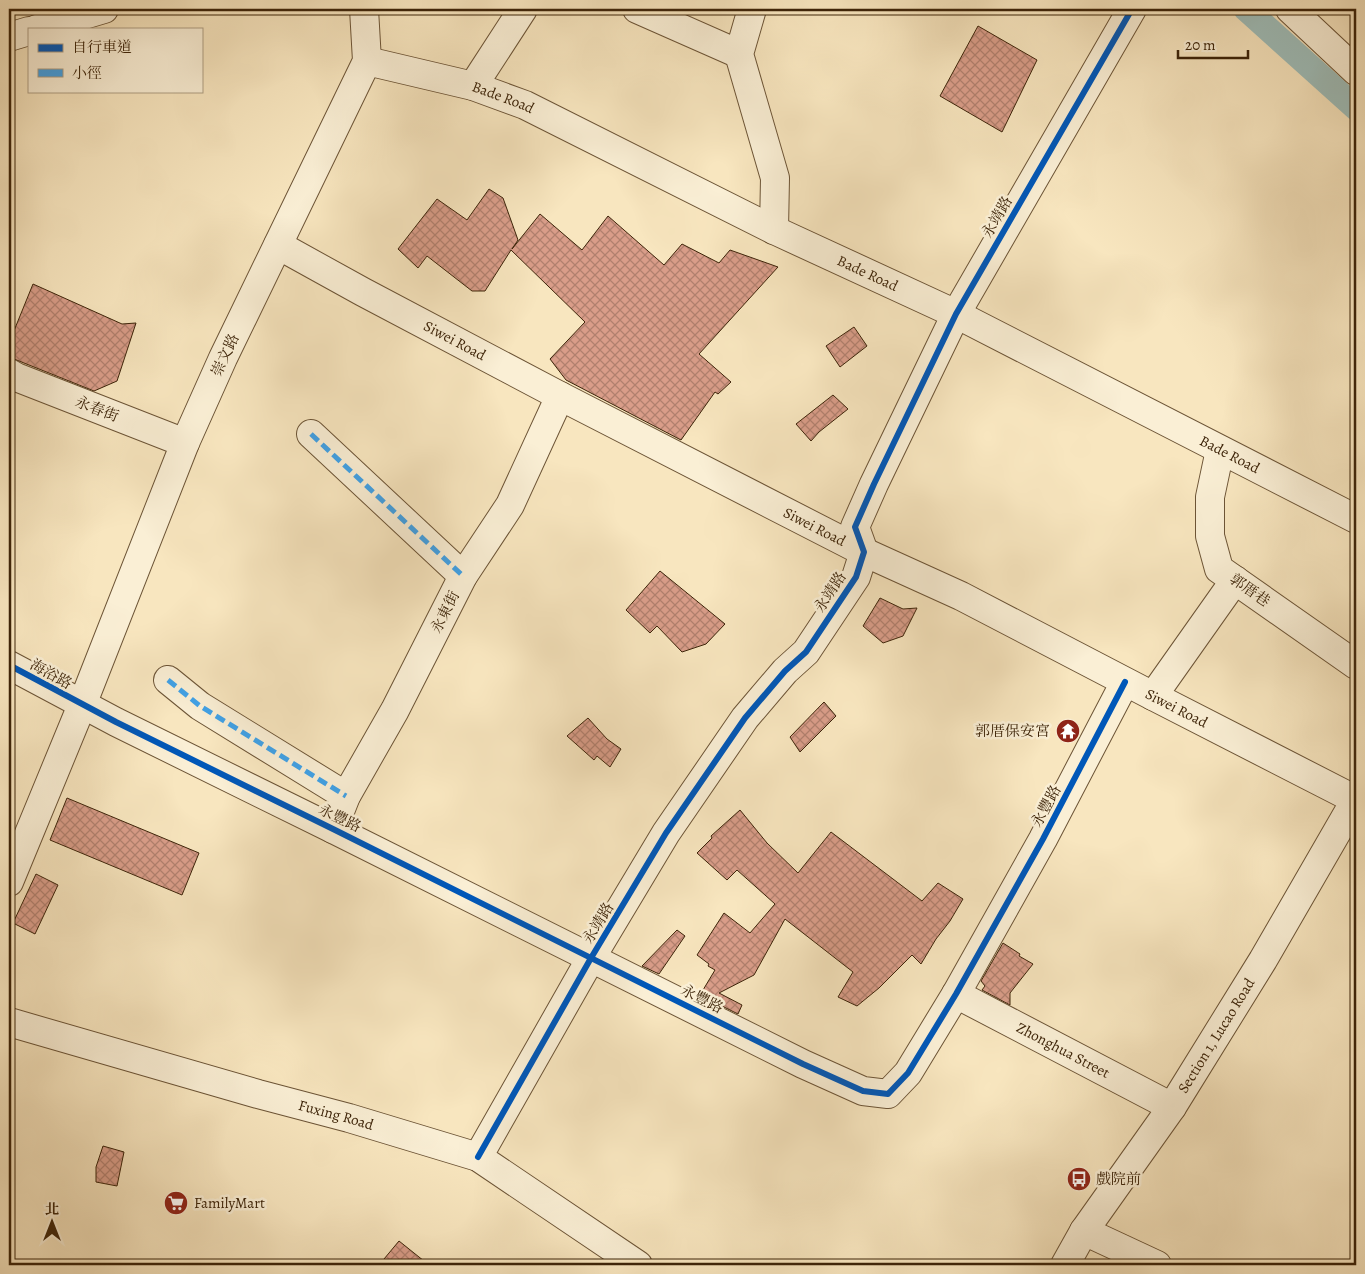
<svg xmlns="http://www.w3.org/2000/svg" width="1365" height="1274" font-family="Alegreya,'Noto Serif TC',serif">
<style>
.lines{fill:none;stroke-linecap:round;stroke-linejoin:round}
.canal{stroke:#9fbeba;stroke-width:25}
.building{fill:url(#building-cross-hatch);stroke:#3d2409}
.minor-casing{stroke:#6c5436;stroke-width:30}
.minor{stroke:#faefd5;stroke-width:28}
.quiet{stroke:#3fa2e9;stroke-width:5;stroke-dasharray:10 5;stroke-linecap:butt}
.cycleway-casing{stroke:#faefd5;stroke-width:9}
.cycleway{stroke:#0057b8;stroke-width:6}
.labels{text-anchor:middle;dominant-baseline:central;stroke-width:5;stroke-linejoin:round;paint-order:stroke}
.street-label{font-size:15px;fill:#3d2409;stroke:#faefd5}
.poi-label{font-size:15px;fill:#3d2409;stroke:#faefd5;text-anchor:start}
</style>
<defs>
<pattern id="building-cross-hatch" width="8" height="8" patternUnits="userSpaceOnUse" patternTransform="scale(1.25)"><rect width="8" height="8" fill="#d99d89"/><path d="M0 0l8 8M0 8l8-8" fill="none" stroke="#b1806e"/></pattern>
</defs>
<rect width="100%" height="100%" fill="#f8e6bf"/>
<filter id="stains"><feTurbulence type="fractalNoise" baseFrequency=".004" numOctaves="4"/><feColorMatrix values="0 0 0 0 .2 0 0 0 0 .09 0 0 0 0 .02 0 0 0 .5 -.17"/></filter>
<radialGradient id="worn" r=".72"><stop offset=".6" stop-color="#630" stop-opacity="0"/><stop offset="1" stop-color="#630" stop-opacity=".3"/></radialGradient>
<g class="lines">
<path class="canal" d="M1246,9l110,99"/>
</g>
<g class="building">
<path d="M978,26l59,34 -35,72 -62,-36z"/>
<path d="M489,189l14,9 15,42 -6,9 28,-35 42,36 26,-34 56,49 18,-21 37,19 11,-13 48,17 -79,87 32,28 -13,12 -3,-2 -34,48 -115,-60 -16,-21 35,-37 -74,-72 -26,41h-13l-45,-35 -9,12 -20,-19 39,-50 30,21z"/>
<path d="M33,284l89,40 14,-1 -19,58 -23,10 -85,-34v-14z"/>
<path d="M854,327l13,19 -27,21 -14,-21z"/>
<path d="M833,395l15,14 -29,23 -8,9 -15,-17z"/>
<path d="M660,571l65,53 -19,20 -24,8 -25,-26 -7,7 -24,-23z"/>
<path d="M880,598l23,11 14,-1 -14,28 -20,7 -20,-17z"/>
<path d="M824,702l12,14 -36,36 -10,-15z"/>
<path d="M588,718l19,21 14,10 -11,18 -13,-11 -3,4 -27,-24z"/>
<path d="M67,798l132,55 -17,42 -132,-55z"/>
<path d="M740,810l27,33 31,30 33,-41 91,69 16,-18 25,16 -13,22 -14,18 -15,25 -9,-9 -33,33 -22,18 -19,-9 15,-25 -68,-53 -31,56 -35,18 23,12 -4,9 -38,-19 15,-25 -7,-4 1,-2 -12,-9 27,-42 26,20 25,-29 -38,-34 -10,10 -30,-27 15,-15 -1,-2z"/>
<path d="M36,874l22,11 -23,49 -22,-11z"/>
<path d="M677,930l8,6 -26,38 -17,-8z"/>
<path d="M1003,943l17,11 -1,2 14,8 -23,29v12l-28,-15 3,-4 -4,-5z"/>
<path d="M103,1146l21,6 -7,34 -21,-4v-15z"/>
<path d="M399,1241l30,24h-50z"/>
</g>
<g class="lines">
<g class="minor-casing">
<g id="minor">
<path d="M637,9l102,45"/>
<path d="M752,9l-13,45 36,124 -1,52"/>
<path d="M1290,9l66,62"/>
<path d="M37,29l67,-20"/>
<path d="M9,37l20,-6"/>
<path id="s1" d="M367,61l106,25 52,19 249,125 182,84 400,205"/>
<path d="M473,86l50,-77"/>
<path id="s2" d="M278,245l85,47 197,104 304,156 97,44 192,100 203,104"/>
<path d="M9,373l7,4 169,66"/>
<path d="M311,434l152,142"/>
<path d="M1220,450l-10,47v39l9,33 137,96"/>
<path d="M9,665l107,57 217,107 470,235 60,27 25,3 20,-21 48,-79 87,-155 82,-157"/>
<path d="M168,680l32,26 146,90"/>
<path d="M1153,696l82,-116"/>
<path d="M333,829l13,-33 49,-86 68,-134 47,-71 50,-109"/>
<path d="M9,882l73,-177 103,-262 38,-85 144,-297 -3,-52"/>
<path id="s3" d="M956,994l216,113"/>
<path id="s4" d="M9,1022l249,72 91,24 129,39 160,108"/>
<path d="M478,1157l113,-199 75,-125 79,-115 40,-47 21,-19 50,-75 8,-25 -9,-25 19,-43 82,-170 176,-305"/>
<path d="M1084,1231l73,34"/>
<path id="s5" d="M1065,1265l19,-34 88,-124 91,-147 93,-161"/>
</g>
</g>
<use href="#minor" class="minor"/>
<g class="quiet">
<path d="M311,434l152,142"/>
<path d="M168,680l32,26 146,90"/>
</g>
<g class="cycleway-casing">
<g id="cycleway">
<path d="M9,665l107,57 217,107 470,235 60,27 25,3 20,-21 48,-79 87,-155 82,-157"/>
<path d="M478,1157l113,-199 75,-125 79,-115 40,-47 21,-19 50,-75 8,-25 -9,-25 19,-43 82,-170 176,-305"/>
</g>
</g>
<use href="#cycleway" class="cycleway"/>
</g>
<defs>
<g id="temple-disc" transform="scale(1.25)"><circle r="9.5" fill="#8f2418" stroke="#faefd5"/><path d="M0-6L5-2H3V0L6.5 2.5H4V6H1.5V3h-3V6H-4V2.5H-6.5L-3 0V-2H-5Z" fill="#fff"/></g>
<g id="bus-disc" transform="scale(1.25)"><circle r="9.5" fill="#8f2418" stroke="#faefd5"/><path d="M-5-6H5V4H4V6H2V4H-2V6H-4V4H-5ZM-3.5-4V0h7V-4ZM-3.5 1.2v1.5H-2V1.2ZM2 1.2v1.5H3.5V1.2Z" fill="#fff"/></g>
<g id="supermarket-disc" transform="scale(1.25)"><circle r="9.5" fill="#8f2418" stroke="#faefd5"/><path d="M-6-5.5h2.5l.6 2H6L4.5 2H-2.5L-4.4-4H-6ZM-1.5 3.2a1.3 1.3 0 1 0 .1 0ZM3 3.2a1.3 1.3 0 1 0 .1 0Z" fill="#fff"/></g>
</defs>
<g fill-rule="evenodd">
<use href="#temple-disc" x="1068" y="731"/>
<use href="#bus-disc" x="1079" y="1179"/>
<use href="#supermarket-disc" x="176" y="1203"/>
</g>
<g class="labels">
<g class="street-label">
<text stroke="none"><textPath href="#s1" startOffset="141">Bade Road</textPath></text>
<text transform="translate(997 217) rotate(-60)">永靖路</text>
<text stroke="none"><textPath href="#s1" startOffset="546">Bade Road</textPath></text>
<text stroke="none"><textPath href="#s2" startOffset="201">Siwei Road</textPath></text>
<text transform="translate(225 355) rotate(-65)">崇文路</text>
<text transform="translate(97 409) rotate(21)">永春街</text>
<text stroke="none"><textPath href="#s1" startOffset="951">Bade Road</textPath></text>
<text stroke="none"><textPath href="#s2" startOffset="606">Siwei Road</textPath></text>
<text transform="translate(1250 590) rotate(35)">郭厝巷</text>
<text transform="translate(830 592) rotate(-57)">永靖路</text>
<text transform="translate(445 612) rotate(-63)">永東街</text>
<text transform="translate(51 674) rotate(29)">海浴路</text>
<text stroke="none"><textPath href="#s2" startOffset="1011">Siwei Road</textPath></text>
<text transform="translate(1046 806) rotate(-62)">永豐路</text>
<text transform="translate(340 818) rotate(26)">永豐路</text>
<text transform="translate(598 923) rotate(-59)">永靖路</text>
<text transform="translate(702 999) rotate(27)">永豐路</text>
<text stroke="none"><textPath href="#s5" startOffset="275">Section 1, Lucao Road</textPath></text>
<text stroke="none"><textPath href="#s3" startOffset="121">Zhonghua Street</textPath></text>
<text stroke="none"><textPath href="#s4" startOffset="340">Fuxing Road</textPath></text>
</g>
<g class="poi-label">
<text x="1050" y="731" text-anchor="end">郭厝保安宮</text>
<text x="1096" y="1179">戲院前</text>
<text x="194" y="1203">FamilyMart</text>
</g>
</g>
<rect width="1365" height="1274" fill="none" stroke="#f8e6bf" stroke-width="30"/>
<rect x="10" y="10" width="1345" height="1254" fill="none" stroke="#3d2409" stroke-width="2.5"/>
<rect x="15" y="15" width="1335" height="1244" fill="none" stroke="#3d2409"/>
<rect x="28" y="28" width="175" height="65" fill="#faefd5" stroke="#ae9e83"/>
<rect x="38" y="44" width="25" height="8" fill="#0057b8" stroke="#ae9e83"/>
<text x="72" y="52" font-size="15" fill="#3d2409">自行車道</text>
<rect x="38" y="69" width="25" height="8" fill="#3fa2e9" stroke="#ae9e83"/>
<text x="72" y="78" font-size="15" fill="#3d2409">小徑</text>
<g transform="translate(52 1222)" stroke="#faefd5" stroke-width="4" paint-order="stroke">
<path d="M0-4L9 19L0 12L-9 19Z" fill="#3d2409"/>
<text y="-8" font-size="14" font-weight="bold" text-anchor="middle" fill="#3d2409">北</text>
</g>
<path d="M1178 50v8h70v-8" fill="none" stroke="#3d2409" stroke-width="2.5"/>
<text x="1185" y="50" font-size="15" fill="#3d2409" stroke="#faefd5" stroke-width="4" paint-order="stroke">20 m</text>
<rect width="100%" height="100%" filter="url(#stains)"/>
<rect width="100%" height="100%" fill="url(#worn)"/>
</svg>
